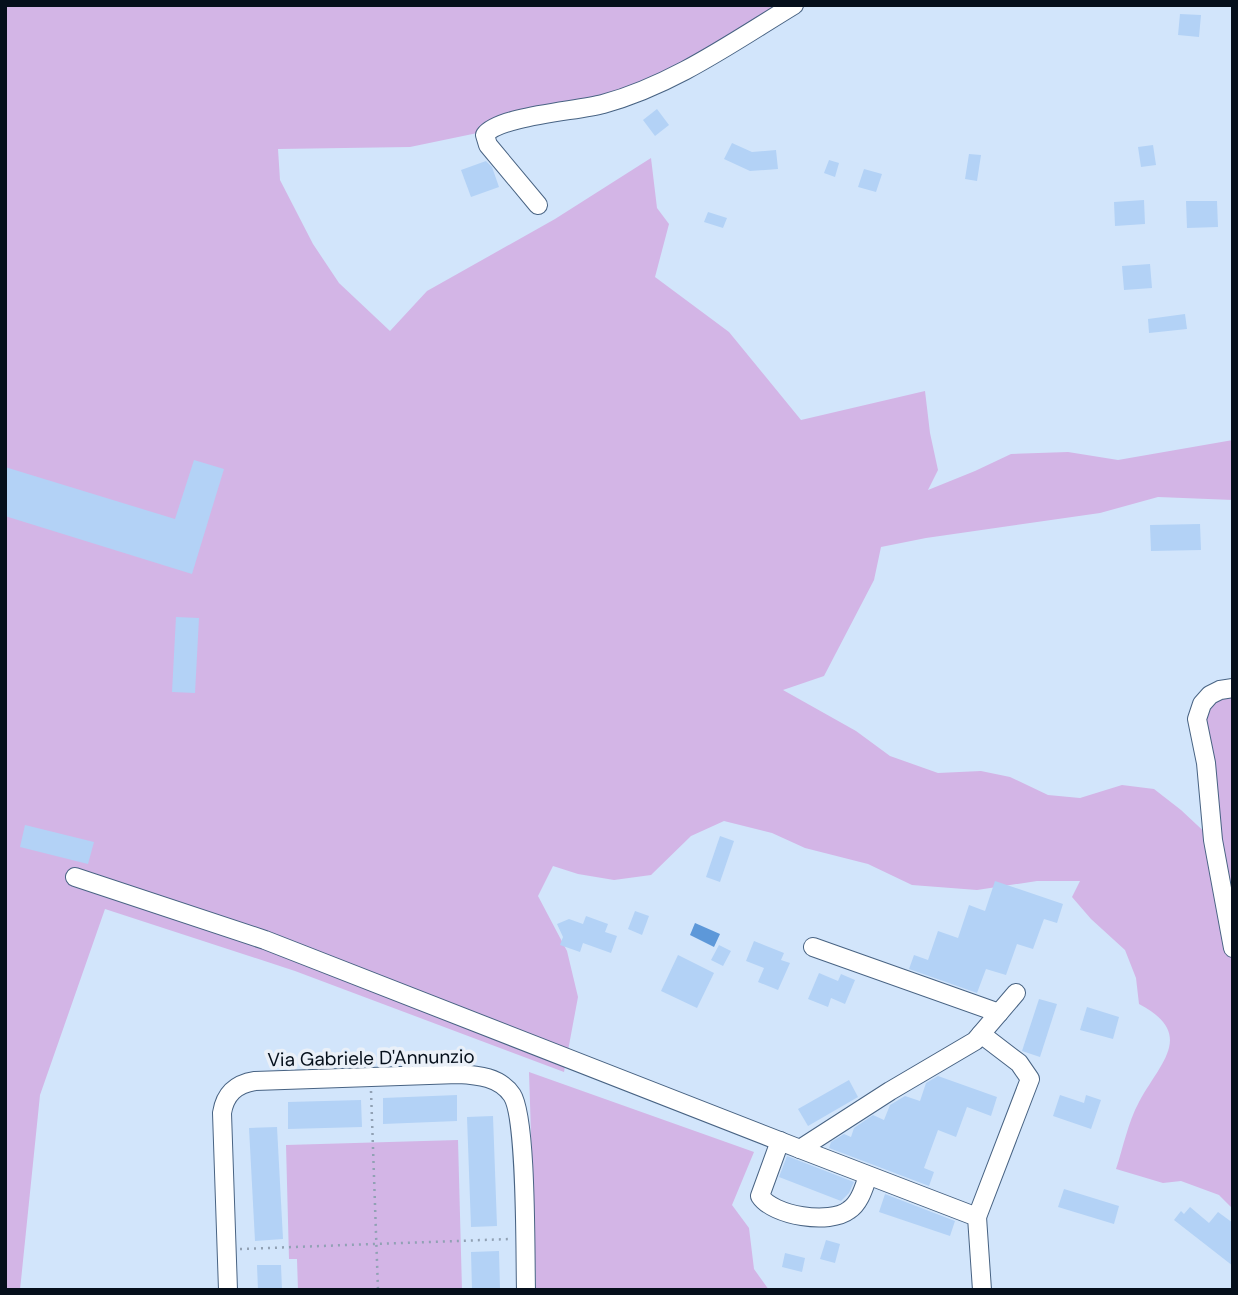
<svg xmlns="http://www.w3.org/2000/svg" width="1238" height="1295" font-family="'DM Sans',sans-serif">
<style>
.green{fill:#d3b5e6}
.water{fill:#5d98d9}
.building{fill:#b3d2f6}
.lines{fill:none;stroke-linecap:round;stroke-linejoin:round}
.minor-casing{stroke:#486383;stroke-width:20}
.path{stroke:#91a1b4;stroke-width:2.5;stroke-dasharray:2 5;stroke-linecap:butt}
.minor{stroke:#fff;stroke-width:18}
.labels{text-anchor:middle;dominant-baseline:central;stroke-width:7;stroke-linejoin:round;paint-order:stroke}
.street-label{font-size:19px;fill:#050f1b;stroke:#eaf0f8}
</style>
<rect width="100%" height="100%" fill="#d2e5fb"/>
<g class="green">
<path d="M5,5h789l-122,74 -185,52 -77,16 -132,2 2,31 33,64 26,39 51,48 37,-40 128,-72 96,-61 6,50 12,16 -14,53 74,55 72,88 124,-29 5,42 8,37 -10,20 47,-19 36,-17 57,-2 50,8 115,-20v60l-75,-3 -58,16 -174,25 -45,9 -7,33 -50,96 -41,14 73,41 34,25 48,17 43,-2 29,6 38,18 32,3 42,-13 32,4 27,21 31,29 -14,-126 35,-25v521l-14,-14 -38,-14 -18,2 -47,-14c7,-21 12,-47 23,-67 22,-40 57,-68 0,-98l-3,-26 -11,-28 -34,-31 -19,-22 8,-16h-43l-60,9 -65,-5 -44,-21 -63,-16 -33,-15 -48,-12 -33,15 -40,39 -37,5 -36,-6 -25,-8 -15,30 29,55 11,46 -14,75 -269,-101 -190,-62 -65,186 -20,195h-15z"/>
<path d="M529,1072l225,80 -22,53 17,23 5,41 15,21h-233z"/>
<path d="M458,1140l4,150h-164l-1,-31h-8l-3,-114z"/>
</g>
<path class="water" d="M695,923l25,11 -6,13 -24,-12z"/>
<g class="building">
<path d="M1180,14l21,1 -2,22 -21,-2z"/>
<path d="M657,109l12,16 -14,11 -12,-16z"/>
<path d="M732,143l20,9 24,-2 2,19 -28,2 -26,-12z"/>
<path d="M1153,145l3,20 -15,2 -3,-20z"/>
<path d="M969,154l12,1 -4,26 -12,-2z"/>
<path d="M829,160l10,3 -4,14 -11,-4z"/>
<path d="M486,161l6,6 7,20 -28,10 -10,-27z"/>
<path d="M864,169l18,5 -6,18 -18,-5z"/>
<path d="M1144,200l1,24 -30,2 -1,-24z"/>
<path d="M1186,201h31l1,26 -31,1z"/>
<path d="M708,212l19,6 -4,10 -19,-6z"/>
<path d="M1150,264l2,24 -28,2 -2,-24z"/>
<path d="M1185,314l2,15 -38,4 -1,-14z"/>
<path d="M194,460l30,9 -32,105 -187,-58v-49l170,52z"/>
<path d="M1200,524l1,26 -50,1 -1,-26z"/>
<path d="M176,617l23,1 -4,75 -23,-1z"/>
<path d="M25,825l69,17 -6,22 -68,-17z"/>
<path d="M720,836l14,5 -14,41 -14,-5z"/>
<path d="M995,881l68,23 -6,19 -13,-4 -11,30 -16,-5 -11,31 -20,-6 -9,24 -68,-24 5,-14 14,5 10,-29 20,7 11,-33 16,6z"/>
<path d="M635,911l14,5 -7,19 -14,-6z"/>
<path d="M586,916l22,8 -3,8 12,4 -6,17 -28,-10 -3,9 -20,-7 3,-8 -6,-13 12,-5 14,5z"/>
<path d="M754,941l30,12 -3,7 9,3 -12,27 -20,-8 6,-14 -18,-7z"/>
<path d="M719,945l12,6 -8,15 -12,-6z"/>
<path d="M678,955l36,18 -17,35 -36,-17z"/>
<path d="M819,973l19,8 3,-7 14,6 -10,24 -14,-6 -3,9 -20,-8z"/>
<path d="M1039,999l18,5 -17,53 -18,-6z"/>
<path d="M1087,1007l32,10 -6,22 -33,-9z"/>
<path d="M938,1076l59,21 -6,19 -24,-9 -11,30 -18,-7 -14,38 10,4 -5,14 -100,-38 2,-6 13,-8 7,3 3,-9 19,-13 11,5 6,-15 15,-9 15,5 6,-18z"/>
<path d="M849,1080l9,17 -50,29 -10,-17z"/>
<path d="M457,1095v26l-74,3v-26z"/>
<path d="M1060,1095l24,8 2,-8 15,5 -10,29 -38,-13z"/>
<path d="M361,1100l1,27 -74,2v-27z"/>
<path d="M493,1116l4,110 -26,1 -4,-110z"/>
<path d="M277,1127l6,112 -28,2 -6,-113z"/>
<path d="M787,1156l67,26 -5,11 -8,8 -62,-24z"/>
<path d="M1064,1189l55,17 -5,18 -56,-17z"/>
<path d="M885,1194l70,27 -5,15 -71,-24z"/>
<path d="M1190,1207l19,16 9,-11 15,11v43l-59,-46 7,-9 3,3z"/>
<path d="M826,1240l14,4 -5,19 -15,-4z"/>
<path d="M499,1251l1,39h-28l-1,-38z"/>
<path d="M785,1253l20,5 -3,14 -20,-5z"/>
<path d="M257,1265h24l1,25h-24z"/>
</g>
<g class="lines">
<g class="minor-casing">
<g id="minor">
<path d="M538,205l-50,-60 -3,-10c13,-19 93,-24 118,-31 70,-19 130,-62 191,-99"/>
<path d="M1233,688l-13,2 -10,5 -8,9 -5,15 9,44 7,77 20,108"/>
<path d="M75,877l190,63 535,209"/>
<path d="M813,947l186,66"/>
<path d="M780,1141l-20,55c13,20 70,29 89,14 11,-7 15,-23 19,-34"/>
<path d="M977,1217l53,-138 -11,-16 -38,-29"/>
<path d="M228,1290l-6,-177c3,-19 14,-29 33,-32l203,-7c20,1 42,3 54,21 15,23 13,159 14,195"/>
<path d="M982,1290l-5,-73 -177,-68 90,-58 85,-50 41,-48"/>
</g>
</g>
<g class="path">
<path d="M371,1091l7,199"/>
<path d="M240,1249l270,-10"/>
</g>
<use href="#minor" class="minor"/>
</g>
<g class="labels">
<g class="street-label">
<text transform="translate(371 1058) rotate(-1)">Via Gabriele D'Annunzio</text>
</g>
</g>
<rect width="1238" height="1295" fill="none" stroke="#050f1b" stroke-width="14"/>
</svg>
